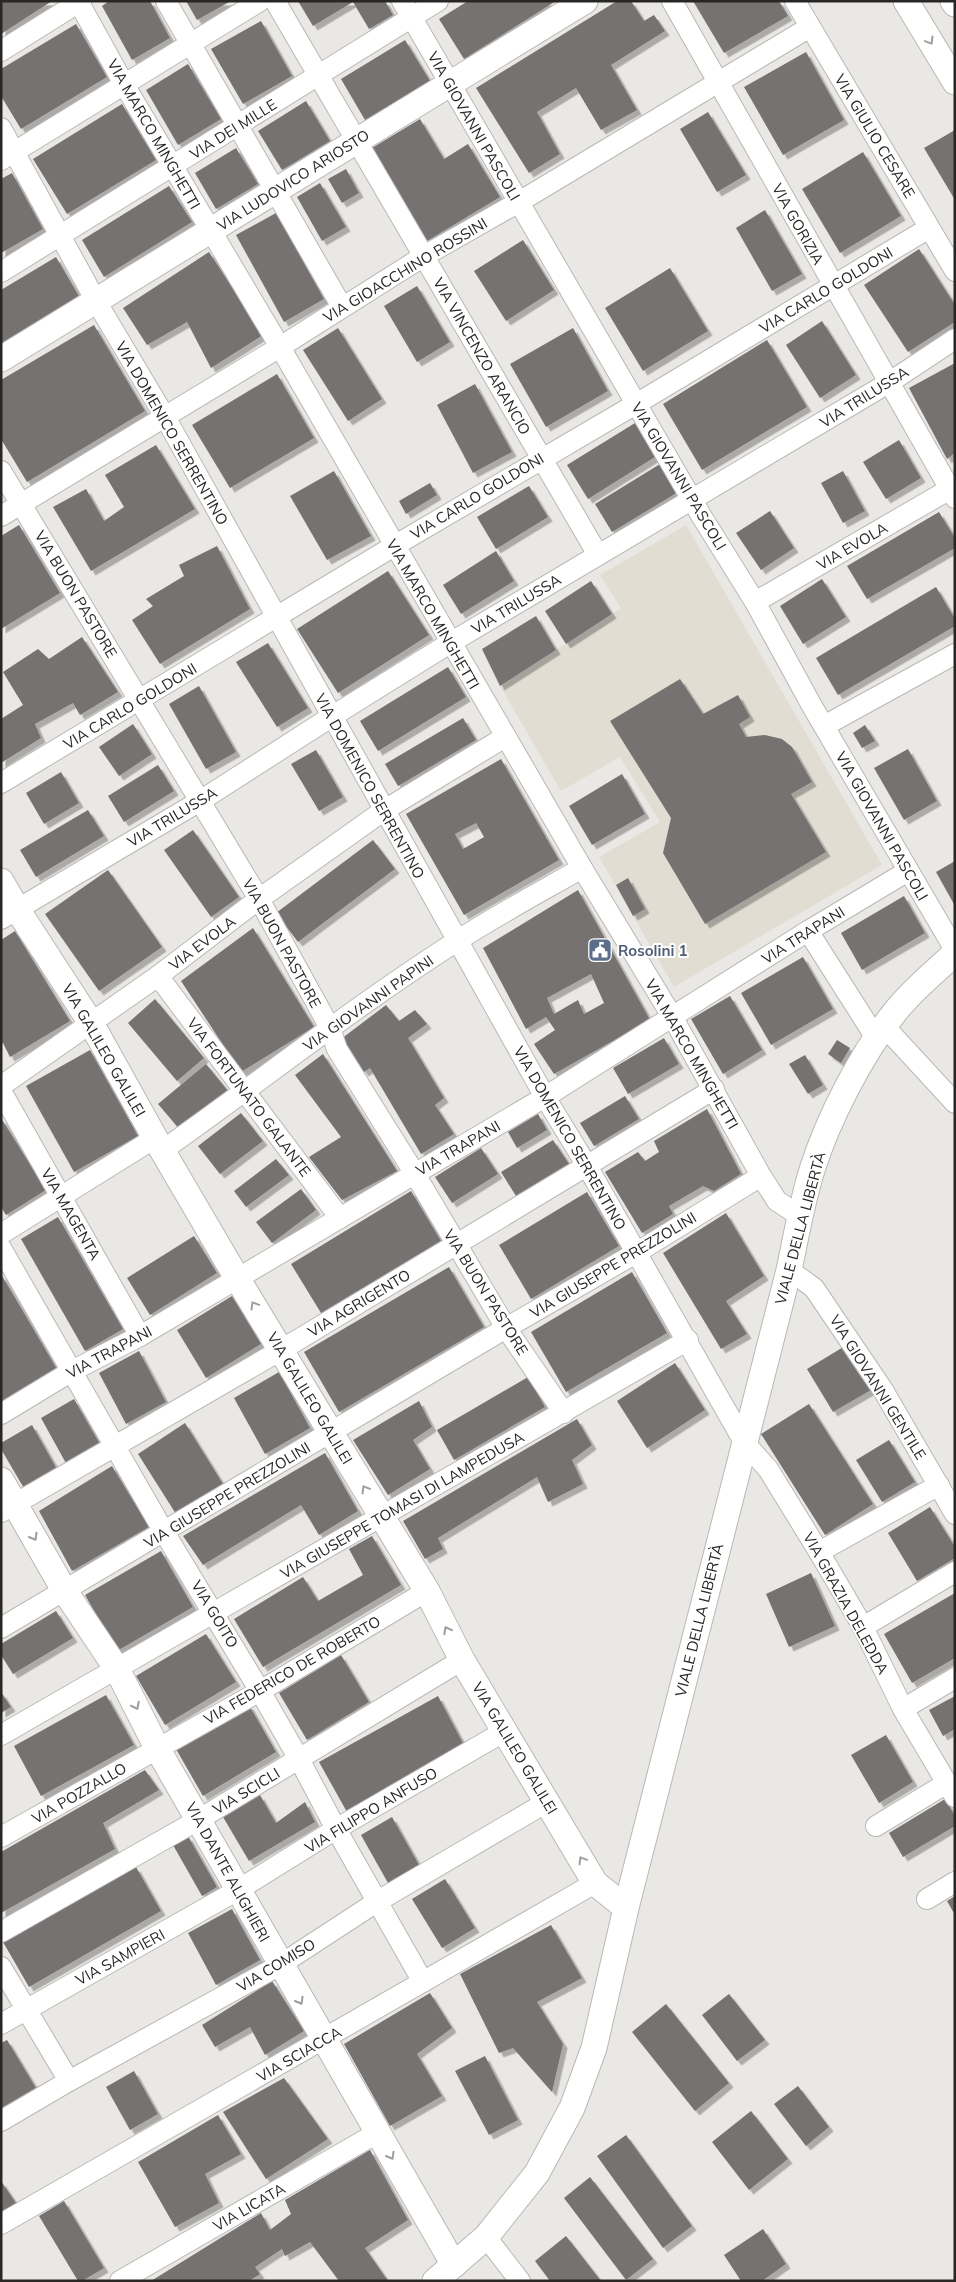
<svg xmlns="http://www.w3.org/2000/svg" width="956" height="2282" font-family="Mulish,sans-serif">
<style>
.built{fill:#e1ddd3}
.building{fill:#757271;fill-rule:evenodd;filter:url(#shadow)}
.lines{fill:none;stroke-linecap:round;stroke-linejoin:round}
.minor-casing{stroke:#b9b8b5;stroke-width:22}
.tertiary-casing{stroke:#b9b8b5;stroke-width:27}
.minor{stroke:#fff;stroke-width:20}
.tertiary{stroke:#fff;stroke-width:25}
.oneway{stroke:#9e9e9d}
.labels{text-anchor:middle;dominant-baseline:central;stroke-width:4;stroke-linejoin:round;paint-order:stroke}
.street-label{font-size:15px;fill:#282726;stroke:#fff}
.service-label{font-size:15px;font-weight:bold;fill:#4e5e75;stroke:#fff;text-anchor:start}
</style>
<defs>
<filter id="shadow"><feDropShadow dx="4.5" dy="4.5" stdDeviation="0" flood-color="#0004"/></filter>
</defs>
<rect width="100%" height="100%" fill="#e9e8e5"/>
<path class="built" d="M686,525l196,340 -208,122 -75,-130 61,-35 -40,-65 -59,34 -61,-105 121,-78 -21,-33z"/>
<g class="building">
<path d="M1,1h51l-51,33z"/>
<path d="M109,1h41l20,37 -38,22 -30,-54z"/>
<path d="M186,1h45l-34,19z"/>
<path d="M298,1h87l8,14 -24,14 -16,-27 -40,24z"/>
<path d="M468,1h88l-92,58 -25,-40z"/>
<path d="M617,1h14l13,20 10,-6 11,16 -54,34 26,45 -36,20 -25,-42 -39,24 23,42 -31,19 -53,-85z"/>
<path d="M693,1h86l9,15 -64,37z"/>
<path d="M261,21l31,55 -49,28 -32,-55z"/>
<path d="M76,24l31,53 -86,52 -20,-33v-27z"/>
<path d="M405,40l25,41 -65,39 -24,-41z"/>
<path d="M806,52l38,68 -61,35 -39,-68z"/>
<path d="M188,64l33,55 -43,26 -32,-55z"/>
<path d="M306,101l24,40 -48,29 -24,-39z"/>
<path d="M122,104l34,56 -89,54 -34,-55z"/>
<path d="M708,112l38,63 -29,17 -37,-63z"/>
<path d="M420,119l24,40 24,-15 32,53 -73,44 -55,-93z"/>
<path d="M955,130v70l-31,-52z"/>
<path d="M236,148l22,36 -42,25 -21,-36z"/>
<path d="M863,152l38,64 -61,37 -38,-64z"/>
<path d="M346,169l13,24 -17,10 -14,-24z"/>
<path d="M12,173l31,56 -42,24v-74z"/>
<path d="M320,183l26,44 -24,14 -25,-44z"/>
<path d="M169,186l23,36 -88,55 -22,-37z"/>
<path d="M765,210l37,64 -30,17 -36,-63z"/>
<path d="M276,213l48,86 -40,23 -48,-87z"/>
<path d="M523,240l31,50 -48,31 -32,-50z"/>
<path d="M919,249l36,56v17l-47,30 -44,-67z"/>
<path d="M209,252l54,83 -52,33 -24,-46 -40,23 -24,-37z"/>
<path d="M56,257l24,41 -79,48v-56z"/>
<path d="M670,268l38,63 -65,40 -38,-63z"/>
<path d="M417,286l33,56 -33,20 -33,-56z"/>
<path d="M822,321l34,54 -36,23 -34,-53z"/>
<path d="M94,325l51,86 -118,71 -26,-43v-59z"/>
<path d="M338,328l44,71 -34,22 -45,-71z"/>
<path d="M573,328l35,63 -62,36 -36,-63z"/>
<path d="M767,340l40,67 -105,63 -39,-66z"/>
<path d="M955,363v90l-8,6 -38,-71z"/>
<path d="M277,374l37,64 -84,50 -38,-63z"/>
<path d="M475,384l37,68 -39,21 -36,-68z"/>
<path d="M635,423l20,34 -67,42 -21,-34z"/>
<path d="M899,440l22,38 -35,21 -23,-37z"/>
<path d="M156,445l39,64 -104,62 -38,-64 33,-18 18,32 20,-14 -19,-32z"/>
<path d="M660,464l18,28 -66,40 -17,-28z"/>
<path d="M334,471l37,65 -44,24 -37,-64z"/>
<path d="M843,471l22,40 -22,12 -22,-40z"/>
<path d="M430,483l7,12 -31,19 -7,-13z"/>
<path d="M529,486l19,31 -52,32 -19,-32z"/>
<path d="M770,511l24,37 -33,22 -25,-37z"/>
<path d="M939,512l16,26v10l-88,51 -20,-33z"/>
<path d="M19,525l41,68 -59,36v-93z"/>
<path d="M217,546l33,63 -90,55 -28,-44 21,-14 -7,-7 38,-23 -5,-11z"/>
<path d="M496,551l18,30 -53,33 -18,-29z"/>
<path d="M388,571l41,64 -91,58 -41,-64z"/>
<path d="M822,579l24,38 -43,27 -23,-38z"/>
<path d="M591,581l21,33 -46,30 -21,-33z"/>
<path d="M936,587l19,32v7l-117,69 -22,-37z"/>
<path d="M536,616l20,34 -56,36 -18,-37z"/>
<path d="M82,637l36,55 -38,23 -7,-12 -38,21 6,14 -40,25v-44l22,-14 -20,-33 35,-23 11,10z"/>
<path d="M268,643l40,65 -31,19 -41,-65z"/>
<path d="M448,667l18,30 -88,54 -18,-30z"/>
<path d="M680,679l23,35 35,-19 12,22 -11,7 7,13 19,-2 17,4 10,8 20,35 -21,12 35,58 -121,72 -42,-71 8,-35 -61,-97z"/>
<path d="M199,686l37,66 -30,17 -37,-65z"/>
<path d="M463,718l13,22 -78,46 -13,-22z"/>
<path d="M133,724l19,30 -33,22 -20,-29z"/>
<path d="M865,725l10,16 -13,7 -9,-15z"/>
<path d="M908,749l29,52 -33,19 -30,-52z"/>
<path d="M316,750l27,47 -24,14 -28,-47z"/>
<path d="M501,759l58,101 -95,55 -58,-101zM476,823l8,14 -21,12 -8,-15z"/>
<path d="M158,765l16,26 -50,31 -16,-26z"/>
<path d="M61,772l18,31 -35,21 -18,-31z"/>
<path d="M622,774l23,40 -53,31 -23,-39z"/>
<path d="M88,810l16,26 -68,41 -16,-27z"/>
<path d="M193,830l46,67 -28,20 -47,-67z"/>
<path d="M373,840l22,29 -97,73 -22,-29z"/>
<path d="M955,861v45l-19,-34z"/>
<path d="M108,870l54,77 -63,44 -54,-77z"/>
<path d="M628,878l17,31 -12,7 -17,-31z"/>
<path d="M578,890l72,130 -96,54 -20,-30 21,-14 -9,-13 -20,12 -43,-81zM591,974l13,29 -20,11 -6,-14 -24,14 -7,-16z"/>
<path d="M904,896l21,37 -63,37 -21,-37z"/>
<path d="M253,928l61,99 -73,45 -60,-91z"/>
<path d="M15,931l55,90 -60,36 -7,-14 -2,1v-104z"/>
<path d="M803,957l30,52 -62,36 -30,-52z"/>
<path d="M730,996l32,54 -39,24 -32,-55z"/>
<path d="M155,999l49,59 -27,23 -49,-58z"/>
<path d="M386,1005l13,16 16,-11 12,14 -19,14 36,60 -9,7 19,29 -33,20 -51,-86 -6,4 -23,-33z"/>
<path d="M664,1038l15,26 -51,30 -15,-26z"/>
<path d="M837,1040l13,8 -9,15 -13,-9z"/>
<path d="M90,1050l48,86 -64,36 -48,-86z"/>
<path d="M323,1054l74,117 -55,29 -33,-43 32,-20 -46,-62z"/>
<path d="M805,1055l18,30 -15,9 -19,-30z"/>
<path d="M206,1064l22,27 -47,40 -23,-27z"/>
<path d="M625,1096l14,23 -45,27 -14,-23z"/>
<path d="M707,1109l34,65 -27,17 -11,-5 -34,20 4,8 -31,19 -37,-61 33,-20 7,9 14,-9 -5,-11z"/>
<path d="M241,1113l22,28 -43,33 -22,-28z"/>
<path d="M538,1114l9,16 -30,18 -9,-16z"/>
<path d="M1,1118l45,72 -40,25 -5,-8z"/>
<path d="M553,1140l16,24 -53,32 -15,-24z"/>
<path d="M481,1148l17,26 -46,29 -17,-26z"/>
<path d="M276,1159l13,16 -43,32 -12,-16z"/>
<path d="M301,1189l15,21 -44,33 -16,-21z"/>
<path d="M411,1191l30,50 -120,72 -30,-49z"/>
<path d="M587,1192l32,54 -88,53 -32,-54z"/>
<path d="M726,1213l38,63 -38,25 21,33 -26,15 -58,-96z"/>
<path d="M58,1217l65,112 -38,22 -64,-112z"/>
<path d="M194,1236l23,37 -67,42 -23,-37z"/>
<path d="M449,1267l35,60 -145,85 -35,-60z"/>
<path d="M632,1272l35,61 -101,59 -35,-60z"/>
<path d="M1,1274l57,97 -57,34z"/>
<path d="M232,1296l29,48 -55,34 -29,-48z"/>
<path d="M845,1346l26,44 -38,22 -26,-43z"/>
<path d="M139,1351l27,51 -40,22 -27,-51z"/>
<path d="M675,1363l30,47 -58,38 -30,-47z"/>
<path d="M279,1372l31,56 -45,26 -31,-56z"/>
<path d="M528,1377l17,30 -91,53 -17,-30z"/>
<path d="M74,1399l27,47 -34,19 -26,-47z"/>
<path d="M419,1401l13,26 -19,13 17,29 -42,26 -35,-55z"/>
<path d="M809,1404l64,100 -48,31 -64,-101z"/>
<path d="M577,1419l15,26 -20,15 11,24 -35,18 -11,-25 -99,61 5,11 -18,10 -22,-38z"/>
<path d="M185,1423l38,61 -47,30 -38,-60z"/>
<path d="M32,1425l26,46 -33,19 -24,-41v-6z"/>
<path d="M889,1440l26,42 -33,20 -26,-42z"/>
<path d="M325,1453l33,58 -39,24 -18,-30 -98,60 -20,-29z"/>
<path d="M112,1466l37,61 -77,44 -33,-60z"/>
<path d="M930,1507l25,40v11l-38,23 -29,-48z"/>
<path d="M372,1536l29,49 -138,82 -29,-48 69,-42 15,24 45,-26 -14,-26z"/>
<path d="M161,1551l32,56 -76,44 -32,-56z"/>
<path d="M811,1573l24,53 -46,21 -23,-53z"/>
<path d="M955,1593v65l-43,25 -28,-49z"/>
<path d="M56,1611l17,27 -60,36 -12,-19v-11z"/>
<path d="M206,1634l30,48 -71,43 -29,-49z"/>
<path d="M341,1655l28,47 -62,38 -28,-47z"/>
<path d="M1,1692l10,15 -10,6z"/>
<path d="M106,1695l28,50 -93,51 -27,-50z"/>
<path d="M438,1696l27,51 -118,65 -28,-50z"/>
<path d="M955,1696v33l-12,7 -14,-26z"/>
<path d="M249,1705l27,47 -73,44 -27,-47z"/>
<path d="M886,1735l27,47 -34,21 -28,-48z"/>
<path d="M145,1770l14,20 -56,33 12,26 -114,64v-61z"/>
<path d="M260,1795l16,28 29,-21 10,20 -66,39 -26,-44z"/>
<path d="M945,1799l10,17v10l-52,31 -14,-24z"/>
<path d="M392,1817l27,48 -31,18 -27,-48z"/>
<path d="M188,1836l29,51 -15,9 -29,-51z"/>
<path d="M136,1867l25,44 -132,76 -26,-45z"/>
<path d="M445,1879l30,49 -33,20 -30,-49z"/>
<path d="M955,1896v19l-8,-14z"/>
<path d="M232,1909l28,51 -44,25 -28,-52z"/>
<path d="M551,1925l31,53 -45,24 26,42 -11,48 -39,-44 -14,5 -39,-79z"/>
<path d="M272,1981l32,50 -39,24 -15,-28 -35,20 -13,-22z"/>
<path d="M430,1993l22,35 -35,26 25,42 -52,30 -46,-82z"/>
<path d="M729,1994l36,46 -28,21 -35,-46z"/>
<path d="M666,2004l63,79 -34,28 -63,-79z"/>
<path d="M7,2040l29,48 -35,21v-66z"/>
<path d="M485,2056l33,64 -29,15 -34,-64z"/>
<path d="M134,2071l24,43 -28,16 -24,-43z"/>
<path d="M284,2078l44,61 -62,40 -43,-67z"/>
<path d="M798,2086l31,41 -23,19 -32,-42z"/>
<path d="M751,2111l37,48 -39,31 -37,-48z"/>
<path d="M218,2115l23,39 -36,20 14,29 -44,24 -37,-65z"/>
<path d="M626,2135l66,91 -29,22 -66,-92z"/>
<path d="M370,2150l38,70 -43,28 23,33h-49l-29,-39 -25,14 -3,-7 -27,18 5,7 -11,7h-98l110,-68 9,17 21,-16 -6,-14z"/>
<path d="M590,2177l63,82 -27,21 -62,-82z"/>
<path d="M1,2181l17,25 -17,11z"/>
<path d="M64,2201l40,67 -22,13h-4l-39,-65z"/>
<path d="M763,2229l23,35 -24,17h-21l-17,-26z"/>
<path d="M566,2236l35,45h-51l-15,-20z"/>
</g>
<g class="lines">
<g class="minor-casing">
<g id="minor">
<path d="M78,1l47,85 155,261 302,521 91,150 88,158 16,25 23,15"/>
<path d="M166,1l176,306"/>
<path d="M275,1l323,554"/>
<path d="M402,1l300,516 53,85 57,104 143,244"/>
<path d="M672,1l283,497"/>
<path d="M795,1l160,270"/>
<path d="M1,51l80,-50"/>
<path d="M1,128l95,173 69,116 380,680 42,69 157,276 24,27 51,83 44,75 40,82 52,88"/>
<path d="M1,160l259,-159"/>
<path d="M1,272l437,-271"/>
<path d="M1,471l258,428 71,129 7,21 78,125 91,154 58,85"/>
<path d="M1,516l279,-169 144,-91 95,-54 291,-175"/>
<path d="M755,602l195,-113"/>
<path d="M824,726l131,-72"/>
<path d="M1,783l393,-237 242,-142 293,-176"/>
<path d="M1,919l199,-118 131,-84 119,-74 440,-261 65,-43"/>
<path d="M808,931l68,107"/>
<path d="M158,976l182,242"/>
<path d="M884,1026l71,77"/>
<path d="M1,1086l157,-110 101,-77 124,-88 122,-74"/>
<path d="M1,1091l139,245"/>
<path d="M163,1150c98,-69 192,-144 294,-209 40,-26 83,-49 125,-73"/>
<path d="M1,1234l154,-96"/>
<path d="M1,1248l163,284 96,159 39,68 37,70 87,153"/>
<path d="M789,1270l25,18 69,102 72,124"/>
<path d="M1,1414l71,-43 68,-35 405,-239 263,-166 100,-60"/>
<path d="M1,1512l280,-162 433,-261"/>
<path d="M819,1552l120,-67"/>
<path d="M863,1627l92,-55"/>
<path d="M1,1628l505,-300 130,-75 125,-77"/>
<path d="M903,1709l52,-31"/>
<path d="M1,1735l687,-395"/>
<path d="M876,1826l71,-43"/>
<path d="M1,1837l259,-146 167,-100"/>
<path d="M927,1899l28,-17"/>
<path d="M1,1932l197,-112 264,-160"/>
<path d="M1,1967l68,114"/>
<path d="M1,2024l237,-134 98,-61 169,-98"/>
<path d="M1,2121l68,-40 211,-116 98,-64 169,-99"/>
<path d="M1,2224l594,-341"/>
<path d="M486,2237l34,44"/>
<path d="M120,2281l257,-148"/>
</g>
</g>
<g class="tertiary-casing">
<g id="tertiary">
<path d="M906,1l49,81"/>
<path d="M953,1l2,3"/>
<path d="M1,359l584,-358"/>
<path d="M1,881l16,28 74,114 64,115 82,140 190,313 35,69 133,223 31,25"/>
<path d="M1,1480l63,110 53,79 40,79 297,517"/>
<path d="M435,2281l51,-44 51,-64 35,-65 22,-60 32,-140 163,-638c7,-33 13,-68 23,-100 16,-51 50,-117 83,-158 17,-22 40,-40 60,-59"/>
</g>
</g>
<use href="#minor" class="minor"/>
<use href="#tertiary" class="tertiary"/>
</g>
<defs><path id="oneway-chevron" d="M-2-3.5L2.5 0L-2 3.5" fill="none" stroke-width="1.6" stroke-linecap="round" stroke-linejoin="round" transform="scale(1.25)"/></defs>
<g class="oneway">
<use href="#oneway-chevron" transform="translate(930 41) rotate(59)"/>
<use href="#oneway-chevron" transform="translate(254 1305) rotate(-121)"/>
<use href="#oneway-chevron" transform="translate(365 1489) rotate(-121)"/>
<use href="#oneway-chevron" transform="translate(34 1537) rotate(60)"/>
<use href="#oneway-chevron" transform="translate(447 1630) rotate(-118)"/>
<use href="#oneway-chevron" transform="translate(136 1706) rotate(63)"/>
<use href="#oneway-chevron" transform="translate(582 1860) rotate(-121)"/>
<use href="#oneway-chevron" transform="translate(300 2001) rotate(60)"/>
<use href="#oneway-chevron" transform="translate(391 2156) rotate(60)"/>
</g>
<defs>
<g id="civic-square" transform="scale(1.25)"><rect x="-9" y="-9" width="18" height="18" rx="4" fill="#5c6f8a" stroke="#fff"/><path d="M-.6-6.5H3V-4.5H.6V-3L4-1V1h2V6H-6V1h2V-1L-.6-3ZM-1.2 2.5V6h2.4V2.5Z" fill="#fff"/></g>
</defs>
<g fill-rule="evenodd">
<use href="#civic-square" x="600" y="950"/>
</g>
<g class="labels">
<g class="street-label">
<text transform="translate(474 126) rotate(60)">VIA GIOVANNI PASCOLI</text>
<text transform="translate(233 129) rotate(-32)">VIA DEI MILLE</text>
<text transform="translate(154 134) rotate(60)">VIA MARCO MINGHETTI</text>
<text transform="translate(875 136) rotate(59)">VIA GIULIO CESARE</text>
<text transform="translate(293 180) rotate(-32)">VIA LUDOVICO ARIOSTO</text>
<text transform="translate(798 224) rotate(61)">VIA GORIZIA</text>
<text transform="translate(405 270) rotate(-31)">VIA GIOACCHINO ROSSINI</text>
<text transform="translate(826 290) rotate(-31)">VIA CARLO GOLDONI</text>
<text transform="translate(482 356) rotate(60)">VIA VINCENZO ARANCIO</text>
<text transform="translate(864 397) rotate(-32)">VIA TRILUSSA</text>
<text transform="translate(172 433) rotate(60)">VIA DOMENICO SERRENTINO</text>
<text transform="translate(679 476) rotate(59)">VIA GIOVANNI PASCOLI</text>
<text transform="translate(477 496) rotate(-31)">VIA CARLO GOLDONI</text>
<text transform="translate(852 546) rotate(-30)">VIA EVOLA</text>
<text transform="translate(76 594) rotate(59)">VIA BUON PASTORE</text>
<text transform="translate(516 604) rotate(-31)">VIA TRILUSSA</text>
<text transform="translate(433 614) rotate(60)">VIA MARCO MINGHETTI</text>
<text transform="translate(130 706) rotate(-31)">VIA CARLO GOLDONI</text>
<text transform="translate(370 786) rotate(61)">VIA DOMENICO SERRENTINO</text>
<text transform="translate(172 817) rotate(-31)">VIA TRILUSSA</text>
<text transform="translate(882 826) rotate(60)">VIA GIOVANNI PASCOLI</text>
<text transform="translate(803 935) rotate(-32)">VIA TRAPANI</text>
<text transform="translate(202 943) rotate(-37)">VIA EVOLA</text>
<text transform="translate(282 943) rotate(61)">VIA BUON PASTORE</text>
<text transform="translate(368 1003) rotate(-35)">VIA GIOVANNI PAPINI</text>
<text transform="translate(104 1050) rotate(60)">VIA GALILEO GALILEI</text>
<text transform="translate(692 1054) rotate(60)">VIA MARCO MINGHETTI</text>
<text transform="translate(249 1097) rotate(53)">VIA FORTUNATO GALANTE</text>
<text transform="translate(570 1138) rotate(60)">VIA DOMENICO SERRENTINO</text>
<text transform="translate(458 1148) rotate(-30)">VIA TRAPANI</text>
<text transform="translate(71 1214) rotate(60)">VIA MAGENTA</text>
<text transform="translate(800 1228) rotate(-75)">VIALE DELLA LIBERTÀ</text>
<text transform="translate(613 1265) rotate(-31)">VIA GIUSEPPE PREZZOLINI</text>
<text transform="translate(486 1292) rotate(58)">VIA BUON PASTORE</text>
<text transform="translate(359 1303) rotate(-31)">VIA AGRIGENTO</text>
<text transform="translate(109 1352) rotate(-28)">VIA TRAPANI</text>
<text transform="translate(878 1387) rotate(58)">VIA GIOVANNI GENTILE</text>
<text transform="translate(310 1398) rotate(59)">VIA GALILEO GALILEI</text>
<text transform="translate(227 1495) rotate(-31)">VIA GIUSEPPE PREZZOLINI</text>
<text transform="translate(402 1505) rotate(-30)">VIA GIUSEPPE TOMASI DI LAMPEDUSA</text>
<text transform="translate(846 1603) rotate(61)">VIA GRAZIA DELEDDA</text>
<text transform="translate(215 1614) rotate(59)">VIA GOITO</text>
<text transform="translate(699 1620) rotate(-76)">VIALE DELLA LIBERTÀ</text>
<text transform="translate(292 1670) rotate(-30)">VIA FEDERICO DE ROBERTO</text>
<text transform="translate(515 1748) rotate(59)">VIA GALILEO GALILEI</text>
<text transform="translate(246 1791) rotate(-31)">VIA SCICLI</text>
<text transform="translate(79 1793) rotate(-30)">VIA POZZALLO</text>
<text transform="translate(371 1810) rotate(-31)">VIA FILIPPO ANFUSO</text>
<text transform="translate(228 1872) rotate(61)">VIA DANTE ALIGHIERI</text>
<text transform="translate(120 1957) rotate(-29)">VIA SAMPIERI</text>
<text transform="translate(276 1965) rotate(-31)">VIA COMISO</text>
<text transform="translate(299 2054) rotate(-30)">VIA SCIACCA</text>
<text transform="translate(249 2207) rotate(-30)">VIA LICATA</text>
</g>
<g class="service-label">
<text x="618" y="950">Rosolini 1</text>
</g>
</g>
<rect width="956" height="2282" fill="none" stroke="#282726" stroke-width="5"/>
</svg>
